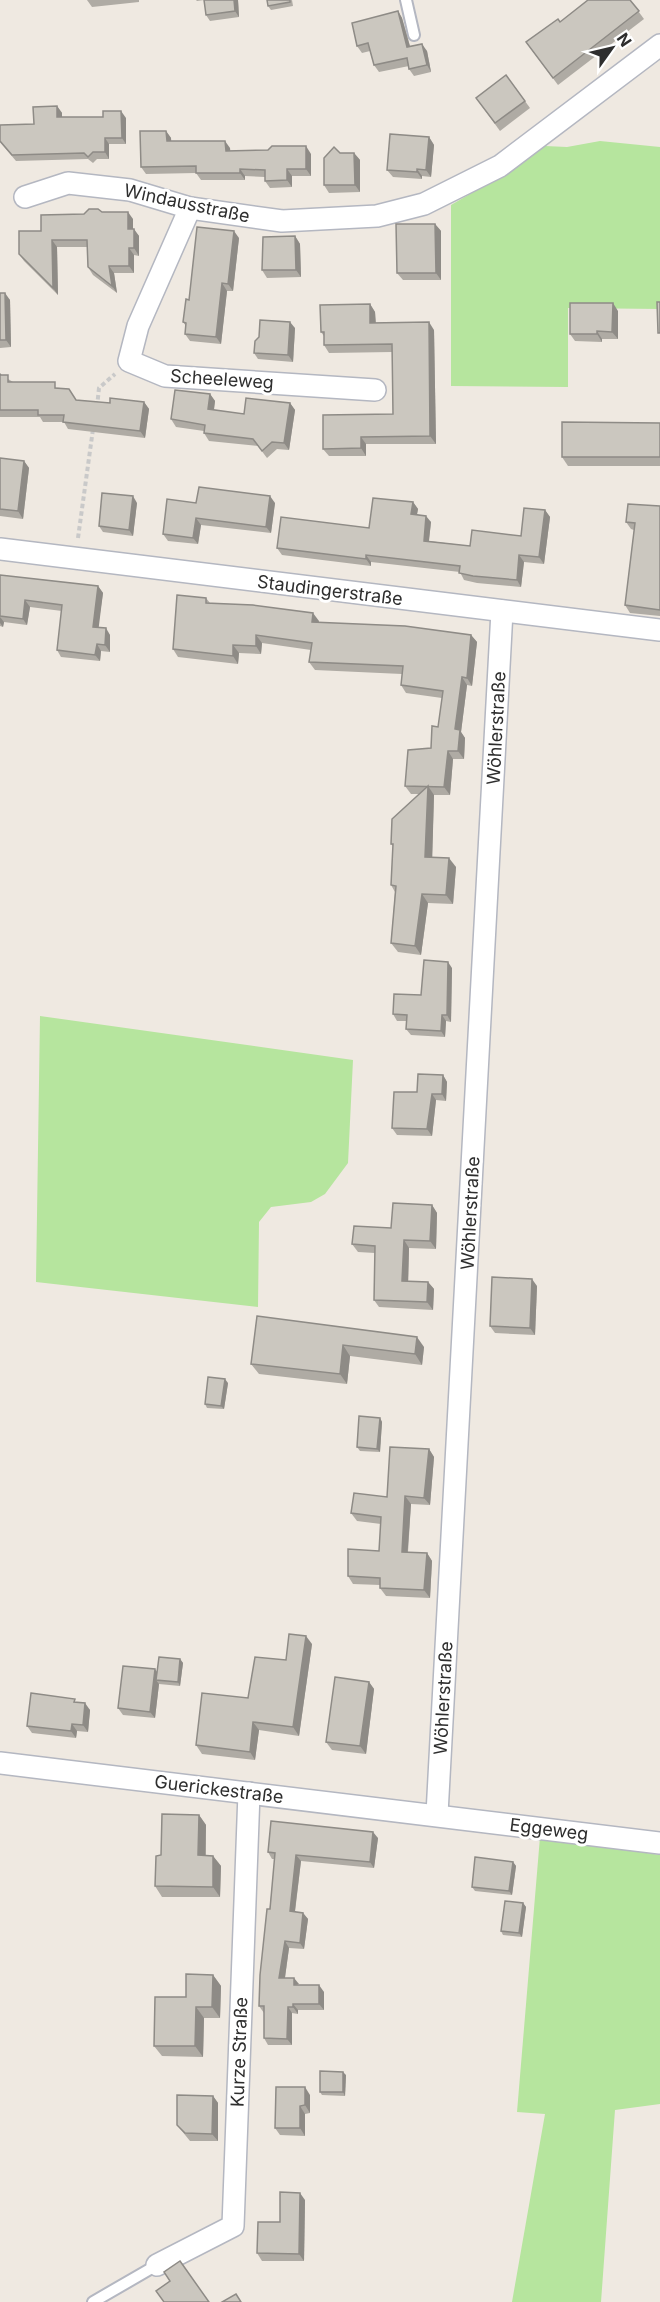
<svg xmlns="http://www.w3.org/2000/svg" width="660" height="2302" font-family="Inter,sans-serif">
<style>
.green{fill:#b6e59e}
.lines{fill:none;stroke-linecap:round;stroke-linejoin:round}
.service-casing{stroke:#b4b7c1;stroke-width:14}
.minor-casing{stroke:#b4b7c1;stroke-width:24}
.path{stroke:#c9c9c9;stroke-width:4;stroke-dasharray:4.5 3;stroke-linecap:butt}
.service{stroke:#fff;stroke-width:10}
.minor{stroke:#fff;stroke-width:21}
.wall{fill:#afaba4}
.shaded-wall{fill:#8e8b86}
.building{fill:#cbc7bf;stroke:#8e8b86;stroke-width:1.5}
.labels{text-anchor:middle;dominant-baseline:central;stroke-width:6;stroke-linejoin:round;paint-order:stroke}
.street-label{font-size:18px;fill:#2e2e2e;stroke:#fff}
</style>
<rect width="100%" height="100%" fill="#efe9e1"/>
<g class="green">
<path d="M600,141l60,6v162l-92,-1v79l-117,-1v-181l48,-28 46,-31 22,1z"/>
<path d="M40,1016l313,44 -5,103 -23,31 -14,8 -40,5 -12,15 -1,85 -222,-25z"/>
<path d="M540,1837l120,18v249l-45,6 -14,192h-89l33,-188 -28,-2z"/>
</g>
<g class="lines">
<g class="service-casing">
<g id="service">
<path d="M406,0l8,35"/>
<path d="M93,2302l64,-37"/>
</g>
</g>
<g class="minor-casing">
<g id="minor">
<path d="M25,197l43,-14 62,7 60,18 92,13 95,-5 47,-12 76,-38 160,-121"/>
<path d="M190,208l-52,118 -9,35 36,15 210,14"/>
<path d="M0,549l660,81"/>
<path d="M0,1763l660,80"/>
<path d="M437,1814l65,-1203"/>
<path d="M157,2265l76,-39 16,-433"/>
</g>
</g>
<g class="path">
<path d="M97,407l2,-19 16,-14"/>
<path d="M78,538l15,-109"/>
</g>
<use href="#service" class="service"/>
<use href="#minor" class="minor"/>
</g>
<g class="wall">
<path d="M87,0h52v2l-47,5z"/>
<path d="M196,0h42l1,17 -29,4 -4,-6 -2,-15 -7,1z"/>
<path d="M292,0l1,6 -22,4 -3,-4z"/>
<path d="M630,0l14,19 -86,66 -32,-43 34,-20z"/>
<path d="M398,11l4,7 8,28 17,5 4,21 -17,4 -5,-7v-3l-30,6 -5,-7 -4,-14 -8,2 -5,-7z"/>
<path d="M506,75l24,33 -30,23 -24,-33z"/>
<path d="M57,106l5,7v4l64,1v26h-17v15h-12l-4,4 -5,-4 -72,2 -16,-19v-17l34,-1z"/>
<path d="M166,131l5,7v3l59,7v3l81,3v22h-19v11l-22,1 -5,-7v-4l-20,-1v4h-44l-5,-7 -50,1 -5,-7z"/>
<path d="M429,137l5,8 -3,32 -9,-1v3l-29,-2 -6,-7z"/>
<path d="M340,153h14l6,7v32l-31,1 -5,-8z"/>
<path d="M102,212l31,7v10l6,7v20l-5,-1v18h-20l3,20 -24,-18 -5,-8 -1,-20h-30l1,48 -34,-34 -5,-7 22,-23 43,-17z"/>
<path d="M435,224l6,7v49h-38l-6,-7z"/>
<path d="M295,236l5,8 1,33 -34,1 -5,-8z"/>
<path d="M239,238l-6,53h-6l-6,53 -31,-3 -5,-7 1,-8 -3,-4 6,-22z"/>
<path d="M0,293l10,7 1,47 -11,1z"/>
<path d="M370,304l5,8 1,11 58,7 2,114h-70v12h-37l-6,-7 70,-35 -1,-62 -63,1 -5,-8v-9l-3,-4z"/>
<path d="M618,311v28h-16v3l-27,-1 -5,-7z"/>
<path d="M295,328l-2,34 -35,-3 -4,-6z"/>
<path d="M0,374l13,8 47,6 16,12 34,3 34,-1 5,7 -4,29 -77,-9 -4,-7h-21l-3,-5h-40z"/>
<path d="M210,394l5,7 -1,9 30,4 46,-11 5,7 -6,40 -12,-1 -10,9 -9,-12 -49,-5 -5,-8v-2l-28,-4 -5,-8z"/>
<path d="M660,423v43h-92l-6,-9z"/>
<path d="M0,458l24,3 5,7 -6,51 -23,-3z"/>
<path d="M413,502l5,7 -1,5 14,8 -2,19 41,5 51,-10 24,-26 5,7 -6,47 -20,-2 -3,25 -44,-4 -13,-3 -4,-8 -89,-10v4l-89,-11 -5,-7 92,-20z"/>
<path d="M137,503l-4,33 -30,-4 -4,-6z"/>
<path d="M196,503h79l-4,30 -70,-8 -3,19 -30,-3 -5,-7z"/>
<path d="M660,506v110l-30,-3 -5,-8 9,-75 -3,-1 -5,-7z"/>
<path d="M0,575l98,11 5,7 -5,34 12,8v17l-9,-1 -1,10 -39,-4 -4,-7 5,-39 -32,-4 -3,18 -23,-3 -1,5 -3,-1z"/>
<path d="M206,598l4,5 109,18 -1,1 153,13 6,7 -5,44 -5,-1 -6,47 4,6 -1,21h-11l-3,36h-16l-2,62 24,10 -3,37 -25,-1 -7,52 -23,-3 -7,-9 4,-51 -4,-7 2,-39 -2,-2 28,-50h-8l-6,-8 26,-38 7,-21 4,-29 -36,-5 -5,-8 1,-11 -87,-4 -6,-8 2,-12 -49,-7 -1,11 -22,-1 -1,11 -60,-7 -5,-8z"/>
<path d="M452,968l-1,54 -5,-1 -1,16 -34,-2 -5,-6 1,-8h-10l-4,-7 28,-19z"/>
<path d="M443,1075l4,7 -1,19 -10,-1 -4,36 -35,-1 -5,-7 25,-36z"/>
<path d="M432,1205l5,8 -1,36 -27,-1 -1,33 20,1 6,7 -1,21 -54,-3 -5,-7 1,-47 -17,-1 -6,-8 39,-16z"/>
<path d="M537,1286l-2,49 -40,-2 -5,-7z"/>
<path d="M257,1316l167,31 -2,18 -72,-9 -3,28 -88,-10 -8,-10z"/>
<path d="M228,1383l-4,26 -17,-1 -2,-4z"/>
<path d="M380,1418l2,4 -2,30 -20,-1 -3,-4z"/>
<path d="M429,1449l5,8 -4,48 -19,-1 -3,48 19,1 5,8 -2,37 -44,-2 -6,-8v-3l-27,-1 -5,-8 31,-25 2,-27 -24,-3 -6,-8 36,-16z"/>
<path d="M312,1644l-13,92 -40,-6 -4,30 -53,-6 -6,-9 52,-47 38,-38z"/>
<path d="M180,1659l3,4 -3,23 -21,-2 -4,34 -32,-3 -5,-7 39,-36z"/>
<path d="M369,1682l5,7 -8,65 -34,-4 -6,-8z"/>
<path d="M77,1702l13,8 -2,22 -11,-1 -1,7 -44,-5 -5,-7z"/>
<path d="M199,1815l7,10v31h7l8,10 -1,31h-58l-7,-11 6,-31z"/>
<path d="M378,1838l-4,30 -73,-7 -6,51 8,1 5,6 -4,30 -15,-1 -4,30 14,7 25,7v18h-26v4l-6,-1v32h-24l-4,-7v-25l-5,-7 16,-147h-3l-4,-7z"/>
<path d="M513,1862l3,4 -4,29 -37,-4 -3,-4z"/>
<path d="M523,1903l3,4 -4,30 -19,-2 -2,-4z"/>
<path d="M213,1975l8,11 -1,32h-16l-1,39 -41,-1 -8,-10 32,-49z"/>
<path d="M346,2075l-1,21 -23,-1 -2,-3z"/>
<path d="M310,2095v18l-5,1v22l-25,-1 -5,-7z"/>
<path d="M213,2096l5,7v38h-28l-13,-16z"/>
<path d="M305,2200l-1,61h-42l-5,-8 23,-31z"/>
</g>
<g class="shaded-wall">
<path d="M234,0h4l1,17 -4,-6z"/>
<path d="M398,11l4,7 10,36 -5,-7z"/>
<path d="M422,44l5,7 4,21 -4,-7z"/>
<path d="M57,106l5,7v10l-5,-6z"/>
<path d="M121,111l5,7v26l-4,-6z"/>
<path d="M166,131l5,7 1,11 -5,-8z"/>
<path d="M429,137l5,8 -3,32 -5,-7z"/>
<path d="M105,138l4,6v15l-4,-7z"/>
<path d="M225,141l5,7 1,10 -5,-7z"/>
<path d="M306,146l5,8v22l-5,-7z"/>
<path d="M354,153l6,7v32l-5,-7z"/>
<path d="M240,169l5,7v4l-5,-7z"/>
<path d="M287,169l5,7v11l-5,-7z"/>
<path d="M417,169l5,7v3l-5,-7z"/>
<path d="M128,212l5,7v17l-5,-7z"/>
<path d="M435,224l6,7v49l-5,-7z"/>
<path d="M134,229l5,7v20l-5,-8z"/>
<path d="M234,231l5,7 -6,53 -5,-7z"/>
<path d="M295,236l5,8 1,33 -5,-7z"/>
<path d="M52,240l5,7 1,48 -5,-7z"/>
<path d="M129,248l5,7v18l-5,-7z"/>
<path d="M109,266l5,7 3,20 -5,-7z"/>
<path d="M222,283l5,8 -6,53 -5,-7z"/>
<path d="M5,293l5,7 1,47 -5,-7z"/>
<path d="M613,303l5,8v28l-6,-7z"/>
<path d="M370,304l5,8 1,19 -6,-8z"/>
<path d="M290,322l5,6 -2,34 -5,-7z"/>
<path d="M429,322l5,8 2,114 -6,-8z"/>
<path d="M597,331l5,8v3l-5,-8z"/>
<path d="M210,394l5,7 -2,15 -5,-7z"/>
<path d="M144,402l5,7 -4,29 -5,-7z"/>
<path d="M290,403l5,7 -6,40 -5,-7z"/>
<path d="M361,437l5,7v12l-5,-8z"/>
<path d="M24,461l5,7 -6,51 -5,-8z"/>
<path d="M133,496l4,7 -4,33 -4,-6z"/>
<path d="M270,496l5,7 -4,30 -5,-6z"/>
<path d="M413,502l5,7 -2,11 -5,-6z"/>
<path d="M545,510l5,7 -6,47 -5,-7z"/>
<path d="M426,516l5,6 -3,26 -4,-7z"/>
<path d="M196,518l5,7 -3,19 -5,-6z"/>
<path d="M366,555l5,7v4l-5,-7z"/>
<path d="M519,555l5,7 -3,25 -4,-7z"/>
<path d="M98,586l5,7 -5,40 -5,-6z"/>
<path d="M25,600l5,7 -3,18 -4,-6z"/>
<path d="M313,613l6,8 -2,9 -5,-8z"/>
<path d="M0,617l4,5 -1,5 -3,-4z"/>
<path d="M106,628l4,7v17l-5,-7z"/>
<path d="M256,635l6,8 -1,11 -5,-8z"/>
<path d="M471,635l6,7 -5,44 -5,-8z"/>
<path d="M97,644l4,7 -1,10 -5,-6z"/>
<path d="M233,645l6,8 -1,11 -5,-8z"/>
<path d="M462,677l5,8 -6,47 4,6 -1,21 -6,-8 -3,-22z"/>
<path d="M448,751l5,8 -3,36 -6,-8z"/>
<path d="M428,786l6,9 -2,71 -7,-9z"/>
<path d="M449,858l7,9 -3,37 -7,-9z"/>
<path d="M422,894l6,9 -7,52 -6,-9z"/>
<path d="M448,962l4,6 -1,54 -4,-7z"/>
<path d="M442,1015l4,6 -1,16 -4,-6z"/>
<path d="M443,1075l4,7 -1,19 -4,-7z"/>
<path d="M432,1094l4,6 -4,36 -5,-7z"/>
<path d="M432,1205l5,8 -1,36 -6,-8z"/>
<path d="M404,1240l5,8 -1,40 -6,-7z"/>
<path d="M532,1279l5,7 -2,49 -5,-7z"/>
<path d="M428,1282l6,7 -1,21 -6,-8z"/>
<path d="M417,1337l7,10 -2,18 -7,-11z"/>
<path d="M343,1345l7,11 -3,28 -7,-10z"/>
<path d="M225,1379l3,4 -4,26 -3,-3z"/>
<path d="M380,1418l2,4 -2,30 -3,-3z"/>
<path d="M429,1449l5,8 -4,48 -6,-7z"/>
<path d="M405,1496l6,8 -4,56 -5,-8z"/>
<path d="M427,1553l5,8 -2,37 -6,-8z"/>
<path d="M306,1636l6,8 -13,92 -6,-9z"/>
<path d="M180,1659l3,4 -3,23 -2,-4z"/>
<path d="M155,1669l5,7 -4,4 3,4 -4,34 -5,-6z"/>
<path d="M369,1682l5,7 -8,65 -6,-8z"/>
<path d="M85,1703l5,7 -2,22 -5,-7z"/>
<path d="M253,1722l6,8 -4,30 -5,-8z"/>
<path d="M72,1724l5,7 -1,7 -5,-7z"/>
<path d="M199,1815l7,10 -1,41 -7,-11z"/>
<path d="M373,1832l5,6 -4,30 -4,-6z"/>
<path d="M296,1855l5,6 -7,57 -4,-7z"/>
<path d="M213,1856l8,10 -1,31 -7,-10z"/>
<path d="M513,1862l3,4 -4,29 -3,-4z"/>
<path d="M523,1903l3,4 -4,30 -3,-4z"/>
<path d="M303,1913l5,6 -4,30 -4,-6z"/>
<path d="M285,1941l4,7 -5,36 -5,-6z"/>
<path d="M213,1975l8,11 -1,32 -8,-11z"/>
<path d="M294,1978l5,6 -5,1z"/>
<path d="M319,1985l5,7v18l-5,-6z"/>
<path d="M293,2004l5,6v4l-5,-7z"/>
<path d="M196,2007l8,11 -1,39 -8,-11z"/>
<path d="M288,2007l4,6v32l-5,-6z"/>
<path d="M343,2072l3,3 -1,21 -2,-4z"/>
<path d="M305,2087l5,8v18l-5,-8z"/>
<path d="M213,2096l5,7v38l-6,-7z"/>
<path d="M300,2106l5,8v22l-5,-8z"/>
<path d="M300,2193l5,7 -1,61 -5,-7z"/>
</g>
<g class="building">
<path d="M204,0h30l1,11 -29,4z"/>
<path d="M267,0h23v2l-22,4z"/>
<path d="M588,0h42l9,11 -86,67 -27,-36 32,-23 2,3z"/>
<path d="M398,11l9,36 15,-3 5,21 -18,4 -2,-11 -33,7 -6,-22 -11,3 -5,-23z"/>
<path d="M506,75l19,26 -30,22 -19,-25z"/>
<path d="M57,106v11h46v-6h18l1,27h-17v14h-12l-5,5 -4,-4 -72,2 -12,-14v-16l34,-1 -1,-17z"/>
<path d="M140,131h26l1,10h58l1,10 42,-1 4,-4h34v23h-19v11l-22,1v-11l-25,-1v4h-44v-7l-55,1z"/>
<path d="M390,134l39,3 -3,33 -9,-1v3l-30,-2z"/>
<path d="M334,147l6,6h14l1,32h-31v-27z"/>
<path d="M89,209h9l4,3h26v17h6v19h-5v18h-20l3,20 -24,-19 -1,-27h-35l1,48 -34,-34v-23h22v-16l43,-1z"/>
<path d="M396,224h39l1,49h-39z"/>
<path d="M197,227l37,4 -6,53 -6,-1 -6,54 -31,-3 1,-11 -3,-1 3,-23 3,1z"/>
<path d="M295,236l1,34h-34l1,-33z"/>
<path d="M0,293h5l1,47h-6z"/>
<path d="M657,302h3v31h-2z"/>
<path d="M570,303h43l-1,29 -15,-1v3h-27z"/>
<path d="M370,304v19l59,-1 1,114 -69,1v11l-38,1v-34l70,-1 -1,-70 -68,1v-13h-3l-1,-27z"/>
<path d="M260,320l30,2 -2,33 -34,-2 1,-12 4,-4z"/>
<path d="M0,374l1,1h7v7h47v6l14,1 7,11 34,3v-5l34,4 -4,29 -77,-9 1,-7h-26v-5h-38z"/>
<path d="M175,390l35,4 -2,15 36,5 2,-16 44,5 -6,40 -12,-1 -10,9 -9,-12 -49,-6 1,-8 -34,-6z"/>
<path d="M562,422l98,1v34h-98z"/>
<path d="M0,458l24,3 -6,50 -18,-2z"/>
<path d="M199,487l71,9 -4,31 -70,-9 -3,20 -30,-4 4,-35 29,4z"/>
<path d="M102,493l31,3 -4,34 -30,-4z"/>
<path d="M373,498l40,4 -2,12 15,2 -2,25 46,5 2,-16 49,6 3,-28 21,2 -6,47 -20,-2 -2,25 -44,-4 -14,-3 1,-7 -94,-11v4l-89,-11 4,-31 88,11z"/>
<path d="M628,504l32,2v104l-35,-5 10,-82 -9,-1z"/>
<path d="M0,575l98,11 -5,41 13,1 -1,17 -8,-1 -2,11 -38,-5 5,-45 -37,-5 -2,19 -23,-3z"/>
<path d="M177,595l29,3v5l47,2 60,8 -1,9 93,4 66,9 -4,43 -5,-1 -7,52 5,1 -2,21h-10l-4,36 -39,-1 3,-36 23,-2 1,-22 6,1 5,-36 -42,-6 2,-19 -94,-4 3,-19 -56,-8v11l-23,-1v11l-60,-7z"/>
<path d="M428,786l-3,71 24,1 -3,37 -24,-1 -7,52 -24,-3 5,-57 -5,-1 2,-41h-2l1,-25z"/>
<path d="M424,960l24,2 -1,53h-5l-1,16 -35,-2 1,-14 -14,-1 1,-20 27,1z"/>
<path d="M418,1074l25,1 -1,19h-10l-5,35 -35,-1 2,-36h23z"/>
<path d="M393,1203l39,2 -2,36 -26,-1 -2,41 26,1 -1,20 -53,-2 1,-54 -23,-2 2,-18 37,2z"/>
<path d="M492,1277l40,2 -2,49 -40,-2z"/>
<path d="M257,1316l160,21 -2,17 -72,-9 -3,29 -89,-10z"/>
<path d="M208,1377l17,2 -4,27 -16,-2z"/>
<path d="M359,1416l21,2 -3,31 -20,-2z"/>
<path d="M390,1447l39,2 -5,49 -19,-2 -3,56 25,1 -3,37 -44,-2v-10l-32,-2v-27l31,2 2,-34 -30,-4 3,-20 33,4z"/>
<path d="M289,1634l17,2 -13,91 -40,-5 -3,30 -54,-7 6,-52 46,5 7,-41 31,3z"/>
<path d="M159,1657l21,2 -2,23 -22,-2z"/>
<path d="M123,1666l32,3 -5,43 -32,-4z"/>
<path d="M335,1677l34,5 -9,64 -34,-4z"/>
<path d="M31,1693l44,6 -1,3 11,1 -2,22 -11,-1 -1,7 -44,-5z"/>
<path d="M162,1814l37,1 -1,40 15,1v31l-58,-1 1,-30 5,-1z"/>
<path d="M271,1821l102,11 -3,30 -74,-7 -6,56 13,2 -3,30 -15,-2 -6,37h15v7h25v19h-26v3h-5l-1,32 -23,-1v-32h-5l1,-31 7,-66h3l5,-56 -7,-1z"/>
<path d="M475,1857l38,5 -4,29 -37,-4z"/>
<path d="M505,1901l18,2 -4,30 -18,-2z"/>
<path d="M186,1974l27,1 -1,32h-16l-1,39h-41l1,-49h31z"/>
<path d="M320,2071l23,1v20h-23z"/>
<path d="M276,2087h29v18l-5,1v22h-25z"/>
<path d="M177,2095l36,1 -1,38 -27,-1 -8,-8z"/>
<path d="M280,2192l20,1 -1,61 -42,-1 1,-31h22z"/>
<path d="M180,2261l29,41h-45l-8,-11 14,-10 -6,-9z"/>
<path d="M236,2294l5,8h-19z"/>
</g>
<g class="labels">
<g class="street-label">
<text transform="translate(187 203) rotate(12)">Windausstraße</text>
<text transform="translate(222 379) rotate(4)">Scheeleweg</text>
<text transform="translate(330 590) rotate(7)">Staudingerstraße</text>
<text transform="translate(496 728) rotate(-87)">Wöhlerstraße</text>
<text transform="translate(470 1213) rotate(-87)">Wöhlerstraße</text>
<text transform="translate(443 1698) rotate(-87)">Wöhlerstraße</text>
<text transform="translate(219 1789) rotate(7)">Guerickestraße</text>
<text transform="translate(549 1829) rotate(7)">Eggeweg</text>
<text transform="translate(239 2052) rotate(-88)">Kurze Straße</text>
</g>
</g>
<g transform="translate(612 48) rotate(56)" stroke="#ffffff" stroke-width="4.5" paint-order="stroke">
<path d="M0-4.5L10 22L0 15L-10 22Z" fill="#2e2e2e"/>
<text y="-9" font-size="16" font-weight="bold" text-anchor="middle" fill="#2e2e2e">N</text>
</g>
</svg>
